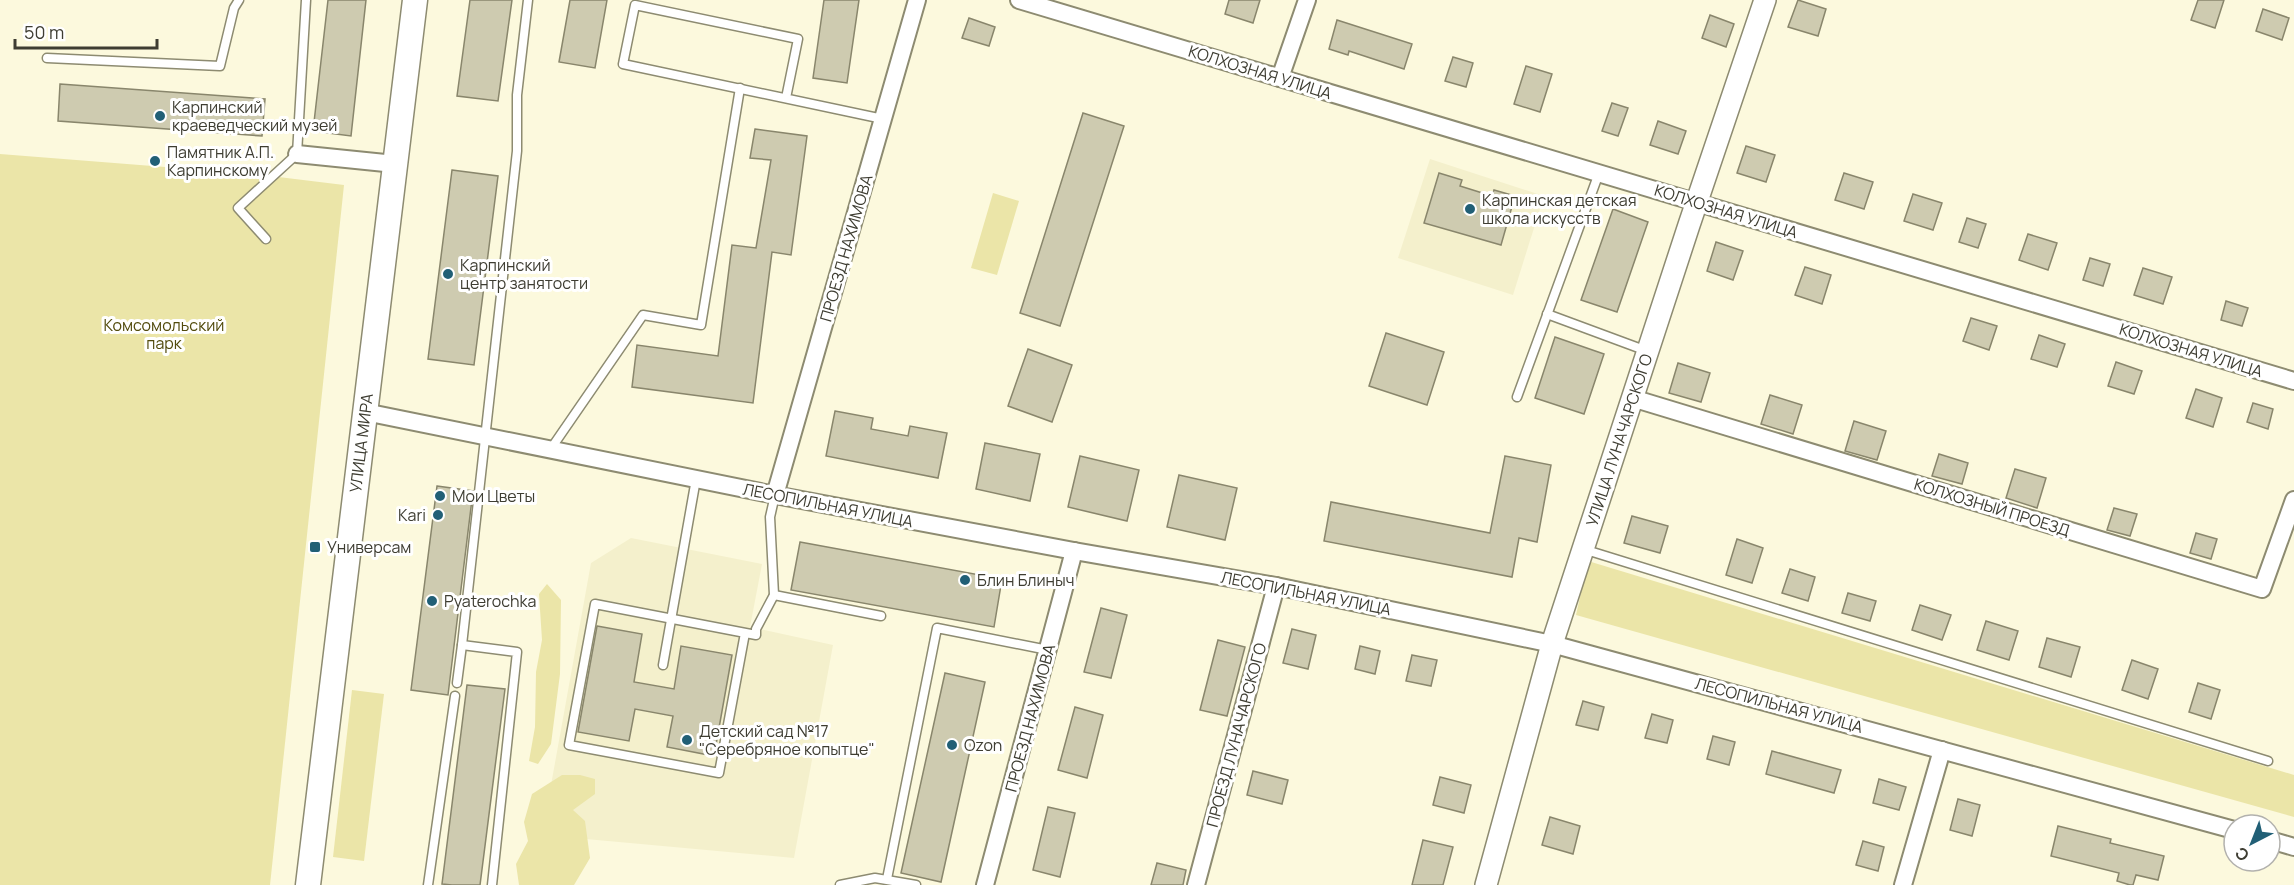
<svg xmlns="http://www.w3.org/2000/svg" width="2294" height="885" font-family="Manrope,sans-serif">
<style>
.built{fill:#f4f0cc}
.green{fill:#ebe5a8}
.building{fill:#cecbb0;stroke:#89866c;stroke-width:1.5}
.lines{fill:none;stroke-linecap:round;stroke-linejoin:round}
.service-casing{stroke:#8d8b71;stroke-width:11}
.minor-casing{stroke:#8d8b71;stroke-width:20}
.tertiary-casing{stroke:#8d8b71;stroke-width:24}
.secondary-casing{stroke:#8d8b71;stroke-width:27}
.service{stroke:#fff;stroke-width:8}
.minor{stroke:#fff;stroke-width:16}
.tertiary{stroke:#fff;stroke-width:21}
.secondary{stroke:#fff;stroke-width:24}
.poi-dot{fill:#215f76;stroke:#fff;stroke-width:2}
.labels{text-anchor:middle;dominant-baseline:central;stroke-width:6;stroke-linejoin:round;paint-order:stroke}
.street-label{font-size:16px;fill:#3e3d32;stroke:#fff}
.poi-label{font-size:16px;fill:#3e3d32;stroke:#fff;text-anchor:start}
.park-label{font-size:16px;fill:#524b0d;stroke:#fff}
</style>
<rect width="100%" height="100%" fill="#fcf9dd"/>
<g class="built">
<path d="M1430,159l114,37 -31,99 -115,-37z"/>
<path d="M631,538l131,26 -12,63 83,18 -39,213 -252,-23 49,-272z"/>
</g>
<g class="green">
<path d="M0,154l254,20 90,11 -74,700h-270z"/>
<path d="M993,193l26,8 -22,74 -26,-7z"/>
<path d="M1588,561l706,214v42l-718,-202z"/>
<path d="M547,584l14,16 -1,74 -9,70 -13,20 -9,-3 6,-34 1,-55 6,-32 -3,-46z"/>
<path d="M352,690l32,4 -20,167 -31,-4z"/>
<path d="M562,775h18l15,4v15l-22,16 12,11 5,37 -16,27h-55l-3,-21 12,-23 -4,-19 8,-28z"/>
</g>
<g class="building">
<path d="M328,0h38l-15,136 -38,-5z"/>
<path d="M470,0h42l-14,101 -41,-5z"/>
<path d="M570,0h37l-12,68 -36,-6z"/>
<path d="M824,0h35l-12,83 -34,-5z"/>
<path d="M1229,0h31l-7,23 -28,-9z"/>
<path d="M1798,0l28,9 -8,27 -30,-9z"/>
<path d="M2198,0h26l-9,28 -24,-8z"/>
<path d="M2263,9l26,9 -7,22 -26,-9z"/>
<path d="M1710,15l24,9 -8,23 -24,-9z"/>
<path d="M969,18l26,9 -6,19 -27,-8z"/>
<path d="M1337,20l75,24 -8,25 -55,-18 -1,4 -19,-6z"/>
<path d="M1453,57l20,6 -7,24 -21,-6z"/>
<path d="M1526,66l26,8 -12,38 -26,-8z"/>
<path d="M60,84l205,15 -3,37 -204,-15z"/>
<path d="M1612,103l16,5 -10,28 -16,-5z"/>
<path d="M1083,113l41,13 -64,200 -40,-13z"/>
<path d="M1658,121l28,10 -8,23 -28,-9z"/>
<path d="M755,129l52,7 -16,119 -19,-3 -19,151 -121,-16 5,-42 81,11 14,-111 24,3 15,-88 -21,-2z"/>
<path d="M1746,146l29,9 -9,27 -29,-9z"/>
<path d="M452,170l46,6 -24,189 -46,-6z"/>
<path d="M1439,173l23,7 -2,6 32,10 2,-6 21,6 -14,49 -77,-22z"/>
<path d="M1844,173l29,9 -9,27 -29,-9z"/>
<path d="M1913,194l29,9 -9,27 -29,-9z"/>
<path d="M1613,209l35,13 -31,90 -36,-12z"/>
<path d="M1967,218l19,6 -8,24 -19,-6z"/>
<path d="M2028,234l29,9 -9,27 -29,-10z"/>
<path d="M1716,242l27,9 -10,29 -26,-9z"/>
<path d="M2090,258l20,6 -7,22 -20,-6z"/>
<path d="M1805,267l26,8 -9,29 -27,-9z"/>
<path d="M2143,268l29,9 -9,27 -29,-9z"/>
<path d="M2226,301l22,7 -6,18 -21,-6z"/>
<path d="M1971,318l26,8 -8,24 -26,-9z"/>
<path d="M1386,333l58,19 -17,53 -58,-19z"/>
<path d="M2039,335l26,9 -8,23 -26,-8z"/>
<path d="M1555,337l49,17 -20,60 -49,-16z"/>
<path d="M1028,349l44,16 -20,57 -44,-16z"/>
<path d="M2116,362l26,9 -8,23 -26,-8z"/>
<path d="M1678,363l32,10 -9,29 -32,-9z"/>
<path d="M2196,389l26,9 -9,29 -27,-9z"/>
<path d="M1770,395l32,10 -9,29 -32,-10z"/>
<path d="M2253,403l20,6 -5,20 -21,-7z"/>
<path d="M835,411l38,7 -2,11 37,7 2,-10 37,7 -9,45 -112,-22z"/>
<path d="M1854,421l32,10 -9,29 -32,-9z"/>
<path d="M985,443l55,11 -10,47 -54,-12z"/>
<path d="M1939,454l29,9 -6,21 -30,-8z"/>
<path d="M1080,456l59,14 -12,51 -59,-14z"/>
<path d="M1505,456l46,9 -14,77 -18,-4 -7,39 -188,-36 7,-39 159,31z"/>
<path d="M2015,469l31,9 -9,30 -31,-10z"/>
<path d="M1179,475l58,13 -12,52 -58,-13z"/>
<path d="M437,486l36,5 -25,204 -37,-5z"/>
<path d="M2114,508l23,6 -7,22 -23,-6z"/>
<path d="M1632,516l36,10 -8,27 -36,-10z"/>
<path d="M2196,533l21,6 -6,20 -21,-6z"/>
<path d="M1737,539l26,9 -11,35 -26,-8z"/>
<path d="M800,542l202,37 -8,48 -203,-37z"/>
<path d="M1790,569l25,8 -7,24 -26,-8z"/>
<path d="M1848,593l28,8 -6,20 -28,-8z"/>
<path d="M1920,605l31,10 -9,25 -30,-10z"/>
<path d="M1101,608l26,7 -16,63 -27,-6z"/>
<path d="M1986,621l32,10 -9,29 -32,-10z"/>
<path d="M597,626l45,8 -8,48 40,7 7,-43 51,9 -18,101 -47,-9 6,-31 -38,-7 -6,32 -51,-9z"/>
<path d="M1292,629l24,6 -8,34 -25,-6z"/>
<path d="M2047,638l33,9 -9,30 -32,-10z"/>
<path d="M1218,640l27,7 -18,69 -27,-6z"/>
<path d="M1360,646l20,5 -5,23 -20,-5z"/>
<path d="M1412,655l25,5 -6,26 -25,-5z"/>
<path d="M2132,660l26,9 -10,30 -26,-9z"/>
<path d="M945,673l40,9 -44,200 -40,-9z"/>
<path d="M2198,683l22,7 -9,29 -22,-7z"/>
<path d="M467,685l38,4 -25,196h-28l-10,-1z"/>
<path d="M1583,701l21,6 -6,23 -22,-5z"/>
<path d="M1075,707l28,8 -16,63 -29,-8z"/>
<path d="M1652,714l21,6 -6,23 -22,-5z"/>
<path d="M1713,736l22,6 -6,23 -22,-6z"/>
<path d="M1772,751l69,19 -7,23 -68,-19z"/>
<path d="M1253,771l35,9 -6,24 -35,-9z"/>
<path d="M1440,777l31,8 -7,28 -31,-8z"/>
<path d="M1879,779l27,8 -7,23 -26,-7z"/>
<path d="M1958,799l22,6 -8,31 -22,-6z"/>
<path d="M1048,807l27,6 -15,64 -27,-7z"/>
<path d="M1550,817l30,9 -7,28 -31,-9z"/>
<path d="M2058,826l53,13 -1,4 54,13 -6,24 -22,-5 -3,10h-3l-13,-4 2,-8 -68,-17z"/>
<path d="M1423,840l30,7 -10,38h-31z"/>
<path d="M1863,841l21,6 -6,24 -22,-6z"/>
<path d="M1157,863l29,7 -3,15h-32z"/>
</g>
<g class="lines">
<g class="service-casing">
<g id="service">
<path d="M47,58l173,8 14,-58 5,-8"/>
<path d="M786,98l12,-59 -163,-34 -12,59 260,55"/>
<path d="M266,239l-28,-31 59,-54 9,-154"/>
<path d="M1547,314l100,37"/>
<path d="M1517,397l82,-224"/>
<path d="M550,450l93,-135 58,10 39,-237"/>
<path d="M1583,549l685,212"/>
<path d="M774,595l107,21"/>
<path d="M745,633l-26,140 -150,-28 26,-141 161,31v-6l18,-34 -4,-78 5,-22"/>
<path d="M663,665l33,-186"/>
<path d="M457,683l5,-38"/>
<path d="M887,879l50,-251 111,22"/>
<path d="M428,885l27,-189"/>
<path d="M492,885l25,-233 -55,-7 55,-494v-56l11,-95"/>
<path d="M840,885l35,-7 41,7"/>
</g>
</g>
<g class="minor-casing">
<g id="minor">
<path d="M1019,0l1275,381"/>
<path d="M1280,78l27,-78"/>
<path d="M297,154l98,10"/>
<path d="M1632,398l630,191 32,-89"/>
<path d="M365,412l410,83 299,56 202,35 276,58 682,186"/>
<path d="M775,495l142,-495"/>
<path d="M2270,840l24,7"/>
<path d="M985,885l89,-334"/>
<path d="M1196,885l80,-299"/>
<path d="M1903,885l39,-135"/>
</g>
</g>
<g class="tertiary-casing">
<path id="tertiary" d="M1486,885l66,-241 137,-419 76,-225"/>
</g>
<g class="secondary-casing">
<path id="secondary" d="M308,885l107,-885"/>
</g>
<use href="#service" class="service"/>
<use href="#minor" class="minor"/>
<use href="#tertiary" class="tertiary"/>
<use href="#secondary" class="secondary"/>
</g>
<g class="poi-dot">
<circle cx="160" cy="116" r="6"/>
<circle cx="155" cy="161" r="6"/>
<circle cx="1470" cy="209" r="6"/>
<circle cx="448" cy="274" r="6"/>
<circle cx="440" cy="496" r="6"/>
<circle cx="438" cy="515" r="6"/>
<rect x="309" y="541" width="12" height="12" rx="3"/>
<circle cx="965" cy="580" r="6"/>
<circle cx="432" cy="601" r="6"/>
<circle cx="687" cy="740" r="6"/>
<circle cx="952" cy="745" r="6"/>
</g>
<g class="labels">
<g class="street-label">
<text transform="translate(1260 72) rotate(17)">КОЛХОЗНАЯ УЛИЦА</text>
<text transform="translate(1726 211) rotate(17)">КОЛХОЗНАЯ УЛИЦА</text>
<text transform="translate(846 248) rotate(-74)">ПРОЕЗД НАХИМОВА</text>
<text transform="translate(2191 350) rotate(17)">КОЛХОЗНАЯ УЛИЦА</text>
<text transform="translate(1619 440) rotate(-72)">УЛИЦА ЛУНАЧАРСКОГО</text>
<text transform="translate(361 443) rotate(-83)">УЛИЦА МИРА</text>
<text transform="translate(828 505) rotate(11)">ЛЕСОПИЛЬНАЯ УЛИЦА</text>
<text transform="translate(1992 507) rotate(17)">КОЛХОЗНЫЙ ПРОЕЗД</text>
<text transform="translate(1306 593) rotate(11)">ЛЕСОПИЛЬНАЯ УЛИЦА</text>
<text transform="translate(1779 705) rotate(15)">ЛЕСОПИЛЬНАЯ УЛИЦА</text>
<text transform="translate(1030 718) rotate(-75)">ПРОЕЗД НАХИМОВА</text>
<text transform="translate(1236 735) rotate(-75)">ПРОЕЗД ЛУНАЧАРСКОГО</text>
</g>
<g class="poi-label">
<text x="172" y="107">Карпинский<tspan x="172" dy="18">краеведческий музей</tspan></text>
<text x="167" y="152">Памятник А.П.<tspan x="167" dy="18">Карпинскому</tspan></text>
<text x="1482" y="200">Карпинская детская<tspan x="1482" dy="18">школа искусств</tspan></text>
<text x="460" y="265">Карпинский<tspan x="460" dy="18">центр занятости</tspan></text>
<text x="452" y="496">Мои Цветы</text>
<text x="426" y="515" text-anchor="end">Kari</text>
<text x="327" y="547">Универсам</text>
<text x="977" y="580">Блин Блиныч</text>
<text x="444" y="601">Pyaterochka</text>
<text x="699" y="731">Детский сад №17<tspan x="699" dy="18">"Серебряное копытце"</tspan></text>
<text x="964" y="745">Ozon</text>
</g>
<g class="park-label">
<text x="164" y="325">Комсомольский<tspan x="164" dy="18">парк</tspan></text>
</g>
</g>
<g transform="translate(2252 843) rotate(222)"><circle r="28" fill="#ffffff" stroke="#b2b1ad" stroke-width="1.5"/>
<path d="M0-4.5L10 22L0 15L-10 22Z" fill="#215f76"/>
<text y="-9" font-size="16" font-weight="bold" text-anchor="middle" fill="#3e3d32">С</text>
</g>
<path d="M15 39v9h142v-9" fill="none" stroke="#3e3d32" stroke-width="3"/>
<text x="24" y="39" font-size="18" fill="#3e3d32" stroke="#ffffff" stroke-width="4.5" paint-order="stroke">50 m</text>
</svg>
